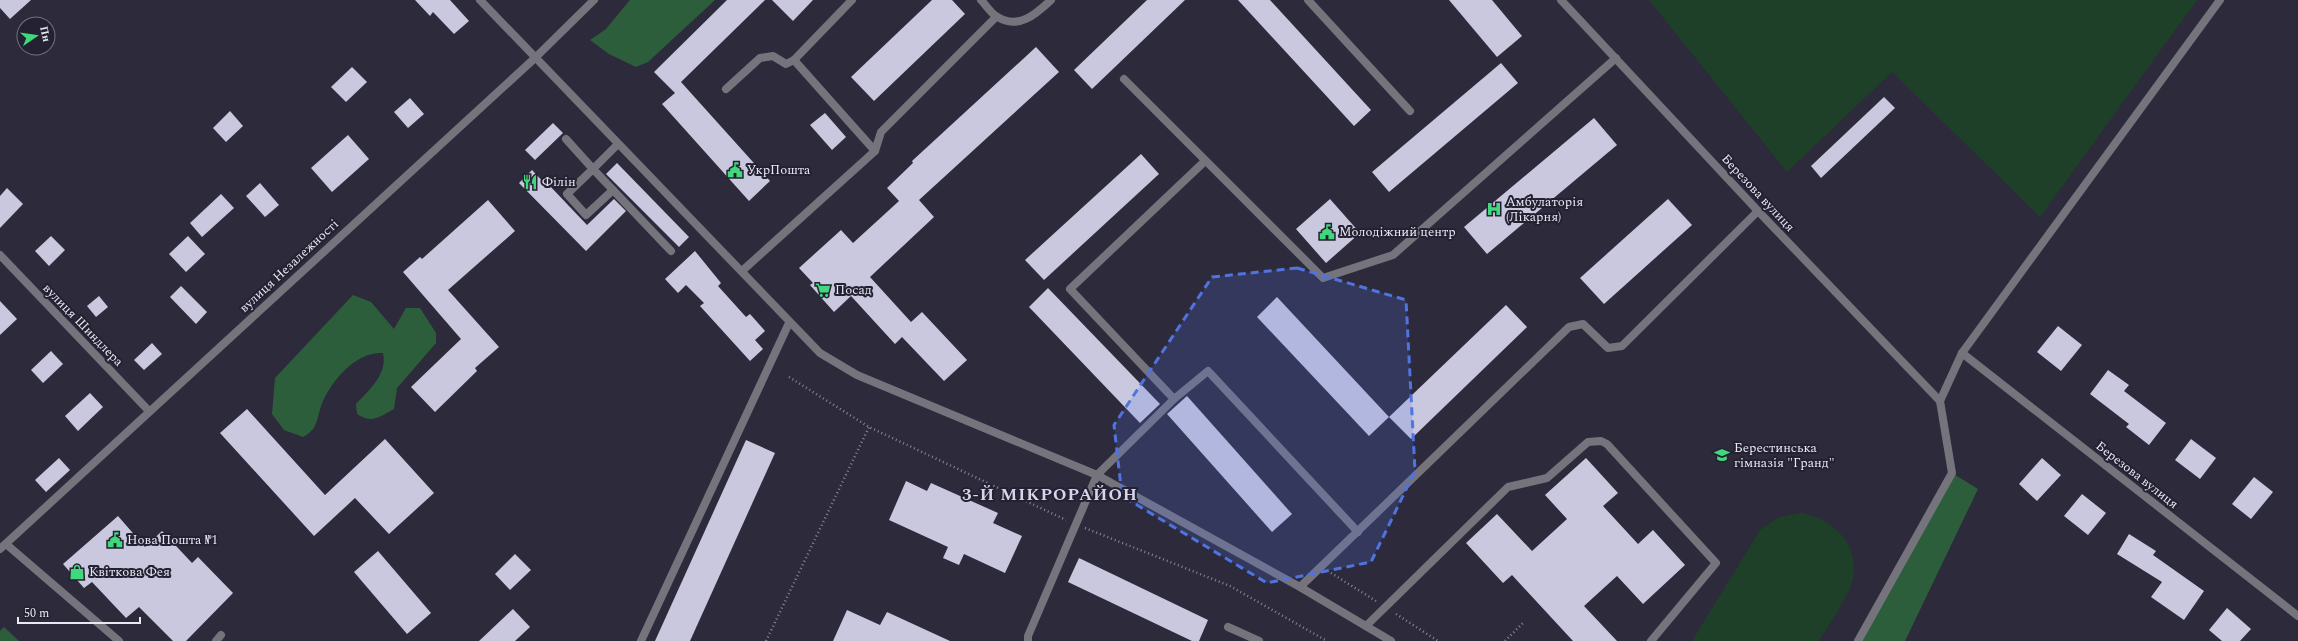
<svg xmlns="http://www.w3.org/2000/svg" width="2298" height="641" font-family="Spectral,serif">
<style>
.green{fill:#1e4029}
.forest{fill:#2c5e3c}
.building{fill:#cac8df}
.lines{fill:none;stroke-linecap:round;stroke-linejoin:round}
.path{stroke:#898795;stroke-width:2.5;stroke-dasharray:1 3;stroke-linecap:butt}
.lane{stroke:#75747d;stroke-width:8}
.street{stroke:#75747d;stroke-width:8}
.marked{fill:#5074df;fill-opacity:0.2;stroke:#5074df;stroke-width:3;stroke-dasharray:8 5;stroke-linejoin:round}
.labels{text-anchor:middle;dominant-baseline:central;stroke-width:4;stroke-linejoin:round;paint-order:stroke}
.poi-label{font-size:13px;fill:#e9e8f3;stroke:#232132;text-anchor:start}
.street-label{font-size:13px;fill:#e9e8f3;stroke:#232132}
.district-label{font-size:17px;font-weight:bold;letter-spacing:1px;fill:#d7d5ec;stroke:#232132}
</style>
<rect width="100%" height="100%" fill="#2d2a3c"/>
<g class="green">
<path d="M1649,0h548l-157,217 -148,-145 -105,100z"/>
<path d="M1801,513c35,5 64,38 49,75 -8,18 -21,36 -31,53h-127l68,-111 19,-13z"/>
</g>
<g class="forest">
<path d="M630,0h85l-67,62 -12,5 -27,-13 -19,-14 16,-11z"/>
<path d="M353,295l18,7 23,27 12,-21h14l16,25v10l-39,45 -3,21c-15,8 -22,15 -37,5l-1,-10c13,-14 32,-30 27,-51 -26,-2 -50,26 -60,48 -7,16 -3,27 -20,36l-19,-7 -12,-16 3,-36z"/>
<path d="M1952,473l26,16 -73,152h-47z"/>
<path d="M4,627l15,14h-19v-10z"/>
</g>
<g class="building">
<path d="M0,0h31l-21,19 -10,-11z"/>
<path d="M415,0h35l19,21 -15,13 -21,-22 -3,4z"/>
<path d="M727,0h38l-84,82 89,99 -21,20 -87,-97 13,-11 -21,-21z"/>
<path d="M772,0h41l-20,21z"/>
<path d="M932,0h20l13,14 -91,87 -23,-24z"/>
<path d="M1147,0h38l-93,89 -18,-19z"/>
<path d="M1238,0h32l101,110 -17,16z"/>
<path d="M1449,0h43l30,36 -25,21z"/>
<path d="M1036,47l23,25 -140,128 15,17 -64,60 41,45 11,-10 45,48 -23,21 -42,-44 -7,7 -44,-48 -17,16 -24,-27 3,-2 -14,-15 42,-38 12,13 46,-42 -12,-13 26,-25 -1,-2z"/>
<path d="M1501,63l17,20 -129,109 -17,-20z"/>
<path d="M352,67l15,15 -21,20 -15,-15z"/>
<path d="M1884,97l11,11 -74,70 -10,-12z"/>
<path d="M410,98l14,16 -16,14 -14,-16z"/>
<path d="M230,111l13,15 -17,16 -13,-14z"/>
<path d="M825,113l21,24 -14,13 -22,-25z"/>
<path d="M1594,118l23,27 -130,109 -23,-27z"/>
<path d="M553,123l10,10 -28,27 -10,-10z"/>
<path d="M348,135l21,24 -37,33 -21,-24z"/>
<path d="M1141,154l18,20 -115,106 -19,-20z"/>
<path d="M617,163l72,74 -10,10 -73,-73z"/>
<path d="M532,170l15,16 2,-1 38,40 27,-26 12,12 -40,40 -67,-68z"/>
<path d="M260,183l19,22 -14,12 -19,-21z"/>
<path d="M7,188l16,16 -23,24v-32z"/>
<path d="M221,194l13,14 -32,29 -12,-14z"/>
<path d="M1330,199l30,34 -34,30 -30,-34z"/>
<path d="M1668,199l24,26 -88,79 -24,-26z"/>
<path d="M488,200l27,31 -67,59 51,57 -24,21 2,3 -42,41 -24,-25 50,-48 -58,-67 17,-15 2,2z"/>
<path d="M51,236l14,14 -16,16 -14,-15z"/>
<path d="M188,236l17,18 -19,18 -17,-18z"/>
<path d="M695,251l26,32 -3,3 28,31 4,-3 15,17 -10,9 8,9 -13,12 -50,-55 4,-3 -18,-18 -8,8 -13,-14z"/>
<path d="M181,286l26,26 -11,12 -26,-27z"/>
<path d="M1048,288l112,116 -20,19 -111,-116z"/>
<path d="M99,296l9,11 -12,10 -9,-11z"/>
<path d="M1277,297l112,120 -20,19 -112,-119z"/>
<path d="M0,301l17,18 -17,16z"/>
<path d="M1506,305l21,22 -116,112 -22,-22z"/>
<path d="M2058,326l24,19 -21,26 -24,-19z"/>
<path d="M152,343l10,11 -18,16 -10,-10z"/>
<path d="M51,351l12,13 -20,19 -12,-13z"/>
<path d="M2108,370l21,15 -5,6 42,32 -17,22 -23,-18 3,-3 -39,-30z"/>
<path d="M90,393l13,14 -25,24 -13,-15z"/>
<path d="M1187,396l105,118 -20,18 -105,-118z"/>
<path d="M247,409l78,86 60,-56 49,54 -45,41 -34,-36 -41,38 -94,-103z"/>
<path d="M2191,439l25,19 -16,21 -25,-19z"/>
<path d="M746,440l29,13 -85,188h-35z"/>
<path d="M59,458l11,12 -24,22 -11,-12z"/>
<path d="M1586,458l32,35 -15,13 35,38 15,-14 32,35 -42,39 -26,-28 -33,30 33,35h-44l-61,-66 -9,8 -37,-40 31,-29 35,37 35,-32 -22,-24z"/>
<path d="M2042,458l19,17 -24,26 -18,-17z"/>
<path d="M2254,477l19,15 -22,27 -19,-15z"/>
<path d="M906,481l21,10 4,-8 67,30 -5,10 29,13 -17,37 -41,-19 -5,11 -16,-7 5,-11 -59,-27z"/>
<path d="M2082,494l24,19 -18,22 -24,-19z"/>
<path d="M118,516l27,31 17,-16 30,32 6,-6 35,36 -47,48h-13l-34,-34 -13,11 -34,-36 -8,6 -21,-24z"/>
<path d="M2129,534l27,17 -3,4 51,36 -20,29 -33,-23 11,-15 -45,-28z"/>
<path d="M378,551l53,62 -24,21 -53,-62z"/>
<path d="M515,554l16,16 -21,20 -15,-16z"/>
<path d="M1079,558l129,62 -9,21h-7l-124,-59z"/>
<path d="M2227,608l24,21 -11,12h-18l-13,-11z"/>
<path d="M513,609l17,18 -15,14h-36z"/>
<path d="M847,610l33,15 7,-13 63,29h-117z"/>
</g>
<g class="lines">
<g class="path">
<path d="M789,377l80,50 197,93"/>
<path d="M1085,528l145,58 97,55"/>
<path d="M1331,573l45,28"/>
<path d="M1396,614l42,27"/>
<path d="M766,641l103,-214"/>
<path d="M1505,641l18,-18"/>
</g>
<g class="lane">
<path d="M981,0c5,5 9,12 15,16 22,15 40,-2 55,-16"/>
<path d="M1308,0l102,111"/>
<path d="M794,60l81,91"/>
<path d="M1124,79l199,199 70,-23 223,-197"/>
<path d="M726,89l34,-31 13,-2 13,8 8,-4 58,-60"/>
<path d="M566,139l27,30 -26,25 19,21 27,-25"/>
<path d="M618,144l-25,25 78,82"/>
<path d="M742,271l133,-120 6,-19 115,-115"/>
<path d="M1174,399l34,-28 150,161"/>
<path d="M6,544l113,97"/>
<path d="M1300,587l269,-260 14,-3 25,24 14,-2 136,-135"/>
<path d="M1366,626l142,-139 39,-9 41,-36 13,-1 6,3 109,119 -65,78"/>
<path d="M1228,627l31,14"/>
<path d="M216,641l5,-6"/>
<path d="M641,641l148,-318"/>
<path d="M1028,641v-5l69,-161 77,-76 -104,-110 135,-128"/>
</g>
<g class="street">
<path d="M480,0l340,353 37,22 240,100 203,112 91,54"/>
<path d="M1561,0l197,211 182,190"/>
<path d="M0,255l149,156"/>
<path d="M1962,353l336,263"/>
<path d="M0,549l535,-491 59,-58"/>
<path d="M1858,641l94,-168 -12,-72 22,-48 258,-353"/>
</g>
</g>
<path class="marked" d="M1297,268l109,32 9,171 -44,91 -104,21 -145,-87 -8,-71 98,-148z"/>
<defs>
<g id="civic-bare" transform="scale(1.2)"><path d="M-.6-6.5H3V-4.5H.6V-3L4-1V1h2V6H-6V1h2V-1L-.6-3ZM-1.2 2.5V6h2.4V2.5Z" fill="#42d77c" stroke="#232132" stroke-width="2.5" paint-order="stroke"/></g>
<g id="restaurant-bare" transform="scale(1.2)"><path d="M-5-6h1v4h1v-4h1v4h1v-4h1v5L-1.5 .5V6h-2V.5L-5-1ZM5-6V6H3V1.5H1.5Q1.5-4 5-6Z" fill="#42d77c" stroke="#232132" stroke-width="2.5" paint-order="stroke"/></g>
<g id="hospital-bare" transform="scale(1.2)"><path d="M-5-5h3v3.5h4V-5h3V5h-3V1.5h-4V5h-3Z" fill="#42d77c" stroke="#232132" stroke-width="2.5" paint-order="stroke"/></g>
<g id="supermarket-bare" transform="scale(1.2)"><path d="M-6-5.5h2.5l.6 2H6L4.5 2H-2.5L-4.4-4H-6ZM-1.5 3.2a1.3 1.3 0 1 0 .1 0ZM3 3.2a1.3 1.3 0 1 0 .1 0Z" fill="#42d77c" stroke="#232132" stroke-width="2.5" paint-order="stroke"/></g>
<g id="school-bare" transform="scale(1.2)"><path d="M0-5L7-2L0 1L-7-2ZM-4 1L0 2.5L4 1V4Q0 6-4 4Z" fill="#42d77c" stroke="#232132" stroke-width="2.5" paint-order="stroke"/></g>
<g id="shop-bare" transform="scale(1.2)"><path d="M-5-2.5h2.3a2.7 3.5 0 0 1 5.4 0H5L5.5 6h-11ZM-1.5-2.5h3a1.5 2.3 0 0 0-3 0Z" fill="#42d77c" stroke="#232132" stroke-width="2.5" paint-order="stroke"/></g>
</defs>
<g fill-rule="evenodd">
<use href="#civic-bare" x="735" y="170"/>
<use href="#restaurant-bare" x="530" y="182"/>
<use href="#hospital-bare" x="1494" y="209"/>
<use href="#civic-bare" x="1327" y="232"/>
<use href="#supermarket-bare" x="823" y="290"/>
<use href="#school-bare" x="1722" y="455"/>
<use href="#civic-bare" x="115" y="540"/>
<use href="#shop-bare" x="77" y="572"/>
</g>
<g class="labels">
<g class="poi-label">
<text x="747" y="170">УкрПошта</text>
<text x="542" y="182">Філін</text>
<text x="1506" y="202">Амбулаторія<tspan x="1506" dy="15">(Лікарня)</tspan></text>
<text x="1339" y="232">Молодіжний центр</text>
<text x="835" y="290">Посад</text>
<text x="1734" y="448">Берестинська<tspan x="1734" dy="15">гімназія "Гранд"</tspan></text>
<text x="127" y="540">Нова Пошта №1</text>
<text x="89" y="572">Квіткова Фея</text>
</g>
<g class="street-label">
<text transform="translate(1758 193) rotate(47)">Березова вулиця</text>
<text transform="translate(289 266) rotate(-43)">вулиця Незалежності</text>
<text transform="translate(83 325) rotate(46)">вулиця Шиндлера</text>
<text transform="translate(2137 475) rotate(38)">Березова вулиця</text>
</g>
<g class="district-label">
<text x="1050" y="495">3-Й МІКРОРАЙОН</text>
</g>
</g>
<g transform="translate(36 36) rotate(77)"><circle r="19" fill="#232132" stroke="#72717f"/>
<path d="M0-3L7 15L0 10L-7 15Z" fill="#42d77c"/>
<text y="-6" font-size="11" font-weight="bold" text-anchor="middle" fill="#e9e8f3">Пн</text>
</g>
<path d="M18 617v6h122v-6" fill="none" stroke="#e9e8f3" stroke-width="2"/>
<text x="24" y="617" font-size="12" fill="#e9e8f3" stroke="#232132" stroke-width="3" paint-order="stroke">50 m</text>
</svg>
